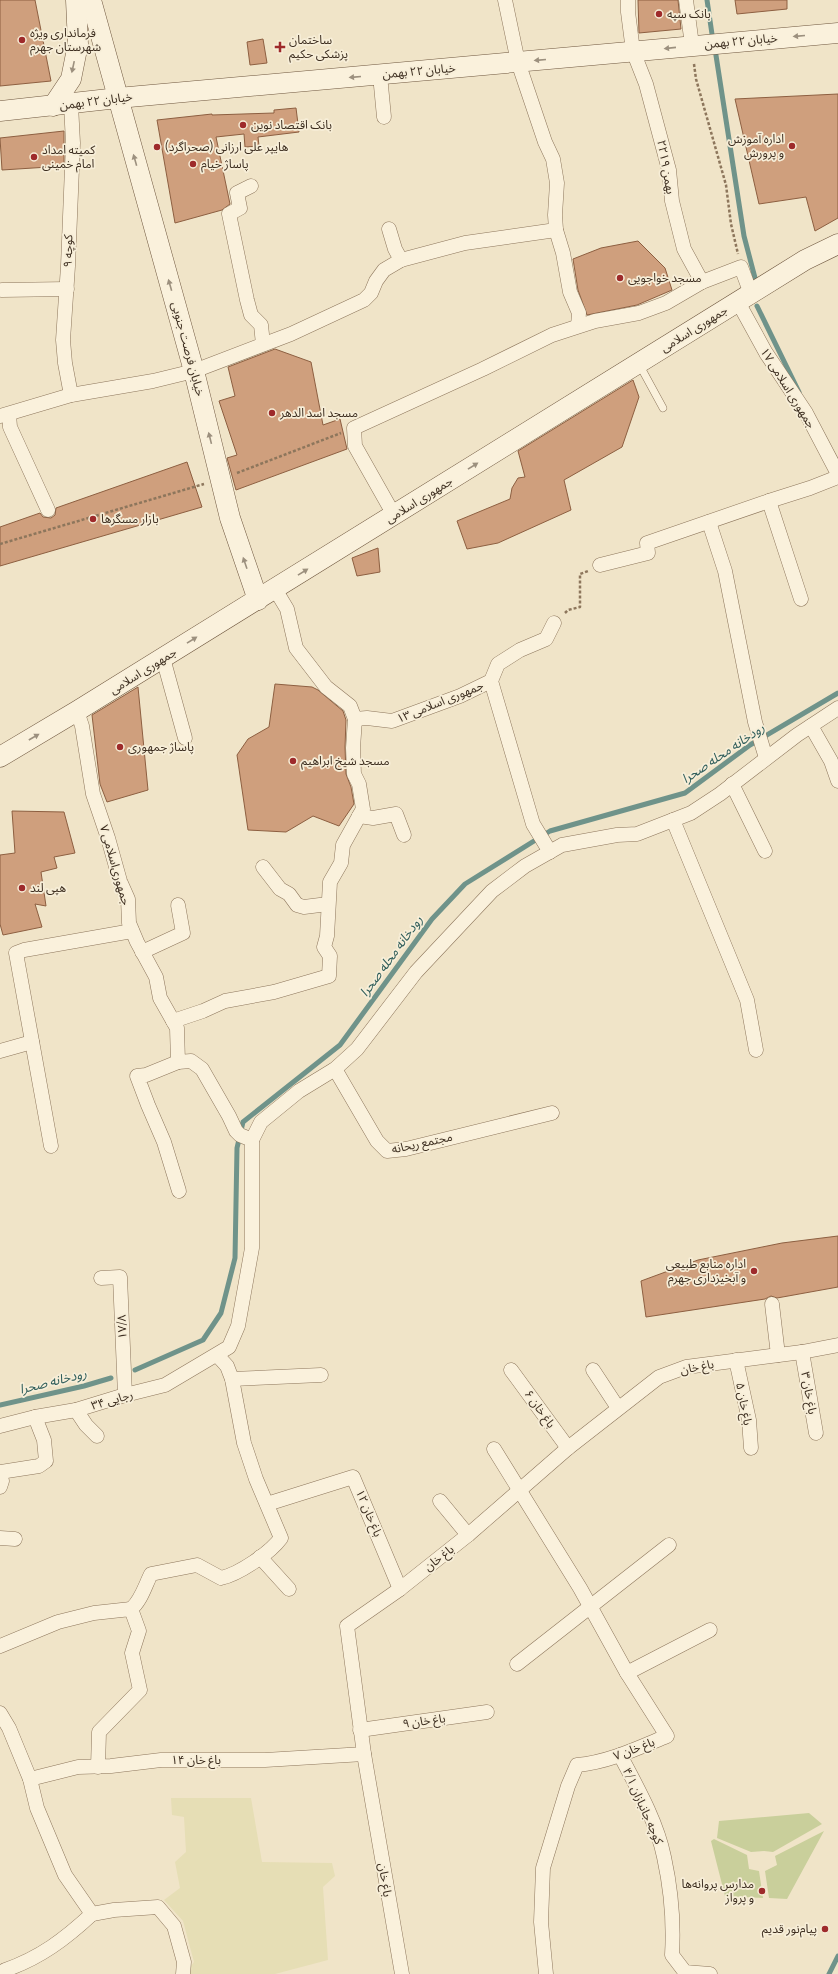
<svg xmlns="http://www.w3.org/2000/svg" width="838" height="1974" font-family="Bitter,'Noto Sans Arabic',serif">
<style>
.farmland{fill:#e6deb5}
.green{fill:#c9cf9b}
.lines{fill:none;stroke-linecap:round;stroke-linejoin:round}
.stream{stroke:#6f938a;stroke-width:5}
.building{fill:#cf9f7d;stroke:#8d5f41}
.lane-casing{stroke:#8d765c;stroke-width:8}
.street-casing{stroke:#8d765c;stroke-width:15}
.secondary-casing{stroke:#6f573f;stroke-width:21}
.path{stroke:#8d765c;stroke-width:2.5;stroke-dasharray:3 2;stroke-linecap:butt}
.lane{stroke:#faf1dc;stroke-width:7}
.street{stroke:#faf1dc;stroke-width:14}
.secondary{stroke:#faf1dc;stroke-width:20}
.oneway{fill:#9c907e}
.poi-dot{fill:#9e2a2b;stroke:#f7eed8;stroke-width:1.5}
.labels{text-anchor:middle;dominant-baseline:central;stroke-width:3.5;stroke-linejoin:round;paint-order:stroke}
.poi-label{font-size:12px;fill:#3d2e20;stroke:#f7eed8;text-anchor:start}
.street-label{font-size:12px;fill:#3d2e20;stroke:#f7eed8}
.water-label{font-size:13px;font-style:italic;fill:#2f5d5a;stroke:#f7eed8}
</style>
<rect width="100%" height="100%" fill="#f0e4c8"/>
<path class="farmland" d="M171,1798h80l11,64 70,1 3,13 -12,11 5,73 -53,14h-90l9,-12 -11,-41 -19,-21 16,-12 -5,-26 11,-10 -2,-35 -12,-2z"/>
<g class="green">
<path d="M809,1813l13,11 -49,28 -9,-1 -13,1 -34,-14 2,-17z"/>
<path d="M824,1831l-37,68 -18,-1 -4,-27 12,-6 -2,-9z"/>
<path d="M714,1839l33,16 2,14 10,2 4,27 -38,-2 -14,-55z"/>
</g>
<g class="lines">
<g class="stream">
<path d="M707,0l6,41"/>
<path d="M715,49l29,187 11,42"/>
<path d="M757,306l42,86"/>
<path d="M135,1370l68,-30 18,-27 14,-55 2,-110 6,-26 97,-77 92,-126 33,-35 85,-53 135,-38 65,-48 88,-52"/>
<path d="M0,1405l84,-19 27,-8"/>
<path d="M829,1974l9,-18"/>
</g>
</g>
<g class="building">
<path d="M0,0h35l16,81 -51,5z"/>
<path d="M638,0h40l3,29 -42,4z"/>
<path d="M735,0h52v9l-50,5z"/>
<path d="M263,39l4,24 -17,2 -3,-23z"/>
<path d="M838,94v124l-23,13 -9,-34 -47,7 -24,-105z"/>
<path d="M296,108l3,24 -41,5 1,9 -14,1 -1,-13 -28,3 14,67 -8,6 -47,13 -18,-103 55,-6v1l62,-2v-3z"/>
<path d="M64,131v35l-62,4 -2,-32z"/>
<path d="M638,241l27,27 7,22 -35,15 -50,10 -9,-25 -5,-31 28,-11z"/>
<path d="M275,349l36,13 12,63 17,-6 7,30 -111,41 -9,-32 10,-3 -18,-54 16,-5 -7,-29z"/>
<path d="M633,380l6,17 -17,50 -58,33 7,30 -73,33 -31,6 -10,-28 53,-22 2,-11 6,-10 7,-1 -7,-26z"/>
<path d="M187,462l15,45 -202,59v-39l40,-14 3,4 8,1 4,-3 1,-7z"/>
<path d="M378,548l2,24 -23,4 -5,-18z"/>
<path d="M275,684l37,3 6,3 25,21 3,9 -1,27 1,27 5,13 3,17 -15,22 -26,-10 -27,16 -38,-2 -11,-75 11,-16 21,-12z"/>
<path d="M138,687l10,103 -41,12 -7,-18 -8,-69z"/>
<path d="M12,811l52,1 11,41 -21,4 3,11 -16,4 5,34 -11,-2 7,23 -39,8 -3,-11v-69l15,-2z"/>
<path d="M838,1236v51l-61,11 -6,-2 -6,3 -119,18 -5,-36 57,-21 84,-17z"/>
</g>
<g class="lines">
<g class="lane-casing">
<path id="lane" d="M639,364l24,44"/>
</g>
<g class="street-casing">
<g id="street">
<path d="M505,0l13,62 27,80 8,17 4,24 -2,32 1,15 7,23 7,39 9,21 -1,13"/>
<path d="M628,0v12l5,39 13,33 23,86 3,31 12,48 18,33"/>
<path d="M686,0l6,45"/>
<path d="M380,75l4,42"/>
<path d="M71,105l2,38 -5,123 -5,74 2,23 6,32"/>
<path d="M251,186l-14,7 3,15 -11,6 18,86 4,15 10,10 2,19"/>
<path d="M389,229l6,20 6,11"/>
<path d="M2,290l65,-1"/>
<path d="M738,302l28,51 40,60 32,61"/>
<path d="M9,414l1,13 38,83"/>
<path d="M0,416l71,-21 82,-14 41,-10 97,-37 73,-34 7,-7 5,-12 8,-11 17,-10 64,-17 91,-13"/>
<path d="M769,501l32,98"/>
<path d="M394,515l-39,-69 -1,-18 129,-59 69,-34 43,-14 44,-8 27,-10 36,-21 39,-15 10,27"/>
<path d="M709,522l16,49 30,151 11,36"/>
<path d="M600,565l48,-12 -1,-10 122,-42 41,-13 28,-11"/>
<path d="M275,589l12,20 9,39 30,39 24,19 5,13 12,-1 25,3 68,-25 31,-15"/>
<path d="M163,658l22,80"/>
<path d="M77,711l5,15 11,68 15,44 12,43 8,18 1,24 8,19 19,35 4,21 17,30 1,34 13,-1 11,8 27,47 7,15 4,4 12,5"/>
<path d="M811,726l20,35 7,20"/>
<path d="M732,784l33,67"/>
<path d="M359,816l14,2 23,-4 8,21"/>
<path d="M673,820l74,180 9,50"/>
<path d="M550,852l-17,-28 -42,-143 7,-17 22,-14 26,-11 8,-16"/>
<path d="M263,867l17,22 9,5 8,11 7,2 24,-3"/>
<path d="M142,952l41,-19 -5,-28"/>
<path d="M173,1021l30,-10 22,-10 49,-9 55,-16 1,-20 -6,-9 3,-11 3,-54 11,-19 2,-18 20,-36 -4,-25 -5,-10 -1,-26 2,-29"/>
<path d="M0,1051l32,-9"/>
<path d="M178,1062l-32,13 -9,1 11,29 16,37 15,49"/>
<path d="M335,1069l42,72 10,10 19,-2 146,-36"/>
<path d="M51,1146l-35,-193 8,-3 108,-19"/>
<path d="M101,1278l19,-1 5,118"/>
<path d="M772,1304l6,51"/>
<path d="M802,1352l14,81"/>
<path d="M736,1360l13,60 2,28"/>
<path d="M511,1370l57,78"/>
<path d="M593,1370l25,38"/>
<path d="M232,1379l89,-4"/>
<path d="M76,1410l10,15 11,11"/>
<path d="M0,1426l35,-9 41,-7 49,-15 40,-10 64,-38 9,-21 14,-78v-108l9,-18 38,-31 36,-22 22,-20 59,-77 76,-81 33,-25 37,-21 55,-10 20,-1 54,-21 29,-19 77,-59 41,-27"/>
<path d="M494,1449l86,139 47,85 40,63c-29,12 -58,26 -90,29l-9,21 -25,82 -2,54 5,52"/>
<path d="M0,1472l39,-6 7,-5 -2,-21 -9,-23"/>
<path d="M0,1474l2,7 -2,6"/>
<path d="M440,1501l28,34"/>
<path d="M267,1504l86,-27 47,112"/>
<path d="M0,1538l15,1"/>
<path d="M260,1557l29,32"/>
<path d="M131,1609c10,-8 14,-23 20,-35l46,-9 24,13c18,-4 49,-25 60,-40l-25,-59 -12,-36 -12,-64 -5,-13 -10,-11"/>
<path d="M0,1646l58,-24 36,-9 37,-4 8,22 -7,22 8,37 -41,42 -1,35"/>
<path d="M517,1664l152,-119"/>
<path d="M627,1673l83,-43"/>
<path d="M0,1713l9,15 21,51 7,29 28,67 27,39 22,-4 44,-3 16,19 10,36 -1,12"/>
<path d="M360,1730l127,-18"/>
<path d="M620,1755c17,32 37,67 44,102 7,32 10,65 8,98l13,17 25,2"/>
<path d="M30,1779l48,-12 33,-1 50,-6h104l99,-6"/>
<path d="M5,1970c35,-12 60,-31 87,-56"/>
<path d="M402,1974l-38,-220 -17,-128 53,-37 68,-54 100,-87 91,-71 27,-10 116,-15 36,-7"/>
</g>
</g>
<g class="secondary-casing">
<g id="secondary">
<path d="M91,0l103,371 36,147 28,82"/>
<path d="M53,106l18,-27 7,-35 -2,-44"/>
<path d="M0,111l118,-13 720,-65"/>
<path d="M0,757l77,-46 728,-451 33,-16"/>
</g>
</g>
<g class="path">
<path d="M694,64l2,15 30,106 5,39 7,30"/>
<path d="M237,473l104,-40"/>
<path d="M0,544l204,-60"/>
<path d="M565,613l3,-3 12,-3v-33l8,-3"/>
</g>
<use href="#lane" class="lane"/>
<use href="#street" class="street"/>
<use href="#secondary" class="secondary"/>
</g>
<defs><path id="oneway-solid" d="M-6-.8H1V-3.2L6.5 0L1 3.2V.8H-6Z"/></defs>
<g class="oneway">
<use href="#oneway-solid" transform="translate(799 36) rotate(175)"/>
<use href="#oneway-solid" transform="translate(670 48) rotate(174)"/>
<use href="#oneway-solid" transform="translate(540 60) rotate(175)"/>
<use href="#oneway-solid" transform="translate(73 67) rotate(102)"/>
<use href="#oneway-solid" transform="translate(355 77) rotate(175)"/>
<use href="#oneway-solid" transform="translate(135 160) rotate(-106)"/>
<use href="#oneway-solid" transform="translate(170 285) rotate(-106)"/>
<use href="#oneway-solid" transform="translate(210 438) rotate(-104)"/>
<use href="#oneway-solid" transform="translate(473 466) rotate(-32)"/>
<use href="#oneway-solid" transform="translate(245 563) rotate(-109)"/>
<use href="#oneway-solid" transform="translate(303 572) rotate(-32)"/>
<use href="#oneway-solid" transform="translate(192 640) rotate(-32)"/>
<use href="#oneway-solid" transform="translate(34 737) rotate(-30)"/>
</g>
<g class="poi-dot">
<circle cx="659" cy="14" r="4"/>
<circle cx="22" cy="40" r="4"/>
<path d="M278 41h4v4h4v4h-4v4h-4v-4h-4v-4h4z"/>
<circle cx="243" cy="125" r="4"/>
<circle cx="792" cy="146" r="4"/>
<circle cx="157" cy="147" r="4"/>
<circle cx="34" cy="157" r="4"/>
<circle cx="193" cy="164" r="4"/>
<circle cx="620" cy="278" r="4"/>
<circle cx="272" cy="413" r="4"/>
<circle cx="93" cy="519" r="4"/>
<circle cx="120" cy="747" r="4"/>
<circle cx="293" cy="761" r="4"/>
<circle cx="22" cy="888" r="4"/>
<circle cx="754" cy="1271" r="4"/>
<circle cx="762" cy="1891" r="4"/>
<circle cx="825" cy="1929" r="4"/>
</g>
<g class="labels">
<g class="poi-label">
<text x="667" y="14">بانک سپه</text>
<text x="30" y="33">فرمانداری ویژه<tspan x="30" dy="14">شهرستان جهرم</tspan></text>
<text x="289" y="40">ساختمان<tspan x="289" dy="14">پزشکی حکیم</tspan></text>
<text x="251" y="125">بانک اقتصاد نوین</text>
<text x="784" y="139" text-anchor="end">اداره آموزش<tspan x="784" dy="14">و پرورش</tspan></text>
<text x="165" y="147">هایپر علی ارزانی (صحراگرد)</text>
<text x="42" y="150">کمیته امداد<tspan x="42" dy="14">امام خمینی</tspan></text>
<text x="201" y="164">پاساژ خیام</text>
<text x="628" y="278">مسجد خواجویی</text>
<text x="280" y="413">مسجد اسد الدهر</text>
<text x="101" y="519">بازار مسگرها</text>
<text x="128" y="747">پاساژ جمهوری</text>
<text x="301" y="761">مسجد شیخ ابراهیم</text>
<text x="30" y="888">هپی لند</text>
<text x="746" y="1264" text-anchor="end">اداره منابع طبیعی<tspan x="746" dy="14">و آبخیزداری جهرم</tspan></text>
<text x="754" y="1884" text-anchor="end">مدارس پروانه‌ها<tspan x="754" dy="14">و پرواز</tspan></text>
<text x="817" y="1929" text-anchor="end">پیام‌نور قدیم</text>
</g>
<g class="street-label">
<text transform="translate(741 41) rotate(-5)">خیابان ۲۲ بهمن</text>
<text transform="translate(419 71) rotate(-5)">خیابان ۲۲ بهمن</text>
<text transform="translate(96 101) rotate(-7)">خیابان ۲۲ بهمن</text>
<text transform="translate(666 167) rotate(80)">۲۲بهمن ۱۹</text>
<text transform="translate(68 251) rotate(-89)">کوچه ۹</text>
<text transform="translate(694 329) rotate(-32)">جمهوری اسلامی</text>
<text transform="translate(188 349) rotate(75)">خیابان فرصت جنوبی</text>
<text transform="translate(788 388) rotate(58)">جمهوری اسلامی ۱۷</text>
<text transform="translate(419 500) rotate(-32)">جمهوری اسلامی</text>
<text transform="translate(143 671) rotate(-32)">جمهوری اسلامی</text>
<text transform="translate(440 702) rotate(-22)">جمهوری اسلامی ۱۳</text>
<text transform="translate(115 865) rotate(74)">جمهوری‌اسلامی ۷</text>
<text transform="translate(422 1143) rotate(-12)">مجتمع ریحانه</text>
<text transform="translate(122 1327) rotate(-92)">۱۷/۸</text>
<text transform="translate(697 1367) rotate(-11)">باغ خان</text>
<text transform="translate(809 1393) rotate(80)">باغ خان ۳</text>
<text transform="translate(112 1400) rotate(-16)">رجایی ۳۴</text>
<text transform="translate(744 1404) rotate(79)">باغ خان ۵</text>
<text transform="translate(540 1409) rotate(54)">باغ خان ۶</text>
<text transform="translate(369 1513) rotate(67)">باغ خان ۱۲</text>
<text transform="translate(439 1558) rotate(-38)">باغ خان</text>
<text transform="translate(424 1721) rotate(-8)">باغ خان ۹</text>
<text transform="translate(634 1749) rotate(-21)">باغ خان ۷</text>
<text x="196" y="1760">باغ خان ۱۴</text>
<text transform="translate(643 1806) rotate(66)">کوچه جانبازان ۴/۱</text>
<text transform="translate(385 1880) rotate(81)">باغ خان</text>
</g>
<g class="water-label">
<text transform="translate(723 753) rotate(-34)">رودخانه محله صحرا</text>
<text transform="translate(391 956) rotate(-54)">رودخانه محله صحرا</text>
<text transform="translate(53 1381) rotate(-14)">رودخانه صحرا</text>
</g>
</g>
</svg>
